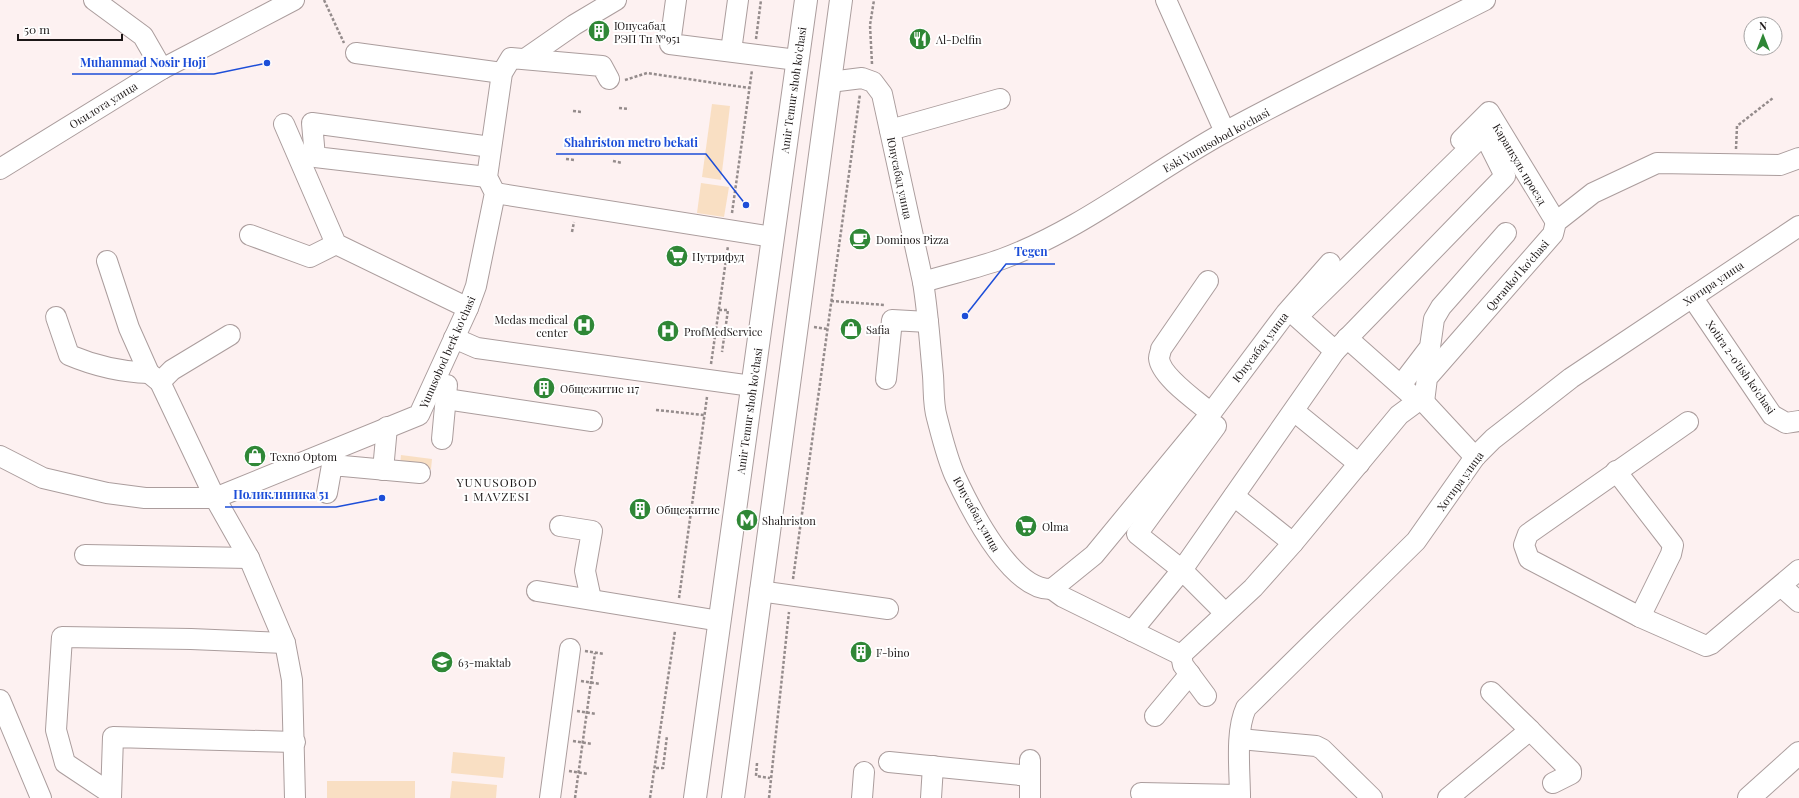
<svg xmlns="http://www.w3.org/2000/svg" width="1799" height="798" font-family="'Playfair Display',serif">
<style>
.green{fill:#f9dfc3}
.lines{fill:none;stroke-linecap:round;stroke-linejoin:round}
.minor-casing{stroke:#ab9d9d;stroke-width:22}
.major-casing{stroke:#ab9d9d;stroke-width:24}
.path{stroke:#958c8c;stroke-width:2.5;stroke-dasharray:3 2;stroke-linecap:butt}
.minor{stroke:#fff;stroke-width:20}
.major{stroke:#fff;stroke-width:22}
.labels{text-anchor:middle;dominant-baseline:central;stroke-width:4;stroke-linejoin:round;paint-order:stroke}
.poi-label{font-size:11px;fill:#1c1717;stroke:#fff;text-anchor:start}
.street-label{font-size:11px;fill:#1c1717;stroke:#fff}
.neighbourhood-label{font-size:12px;letter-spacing:1px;fill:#1c1717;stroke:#fff}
.leader{fill:none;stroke:#1d4ed8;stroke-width:1.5}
.callout-dot{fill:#1d4ed8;stroke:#fff;stroke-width:1.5}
.callout-label{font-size:12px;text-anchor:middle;font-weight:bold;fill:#1d4ed8;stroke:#fff;stroke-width:4;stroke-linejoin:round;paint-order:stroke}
</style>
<rect width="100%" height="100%" fill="#fdf1f1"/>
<g class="green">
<path d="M712,104l18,2 -9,74 -19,-3z"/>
<path d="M701,183l28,4 -5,30 -27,-4z"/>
<path d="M401,455l31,4 -1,10 -31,-4z"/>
<path d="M453,752l52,5 -2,21 -52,-5z"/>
<rect x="327" y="781" width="88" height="17"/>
<path d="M452,781l45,4 -1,13h-46z"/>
</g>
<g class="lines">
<g class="minor-casing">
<g id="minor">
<path d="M94,0l49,36 19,33"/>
<path d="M676,0l-6,44 127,16"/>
<path d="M1166,0l59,132"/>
<path d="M731,51l7,-51"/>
<path d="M356,53l146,20"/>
<path d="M525,59l49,-34 42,-25"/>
<path d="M830,82l32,-4 11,4 9,12 41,188c5,31 7,62 10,94 1,13 0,29 4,42 5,19 10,40 18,58 15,32 56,115 97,113l42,-34 117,-142 75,-100 44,-50"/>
<path d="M284,124l52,120 132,64"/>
<path d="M890,130l110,-31"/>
<path d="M1484,134l21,42 -170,175 -38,-34z"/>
<path d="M1461,140l28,-28 67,110"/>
<path d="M0,169l162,-100 132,-69"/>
<path d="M487,177l-172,-20 -3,-34 179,24"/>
<path d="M495,193l278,44"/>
<path d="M250,235l60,22 26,-13"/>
<path d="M107,261l22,67 20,45 11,9 55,116 34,60 36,85 7,37 3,118"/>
<path d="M1208,281l-47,68c0,3 -2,6 -2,9 1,18 39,44 52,55"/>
<path d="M923,282c26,-8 54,-14 79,-23 79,-29 150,-87 223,-127 85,-46 173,-88 260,-132"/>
<path d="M1692,297l80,118 14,8 13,-2"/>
<path d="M56,317l13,38c26,11 52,17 80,18"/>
<path d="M454,338l23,10 275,38"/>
<path d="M1347,338l71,63 6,1 51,55"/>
<path d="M886,379l6,-59 36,2"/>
<path d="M160,382l12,-12 58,-35"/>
<path d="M1401,385l29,-38 4,-28 7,-12 65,-74"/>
<path d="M446,399l146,22"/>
<path d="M1424,402l3,-24 126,-144 3,-12 37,-29 64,-30 123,2 19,-7"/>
<path d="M1294,411l65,53"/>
<path d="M1688,422l-160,112 -4,11 5,14 111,58 66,29 5,-2 88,-74"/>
<path d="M1216,426l-79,108 45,36 153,-219"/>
<path d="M442,439l5,-54"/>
<path d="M0,456l43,22 64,15 38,5h70l204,-83 49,-107 8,-22 19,-93 -8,-16 15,-104 9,-15 91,8 7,13"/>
<path d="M383,470l4,-43"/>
<path d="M1616,471l57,74 -2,9 -31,63"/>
<path d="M327,493l5,-28 88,8"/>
<path d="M1234,496l59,47"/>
<path d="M560,526l32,5 -7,40 6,28"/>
<path d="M85,555l164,3"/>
<path d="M1781,586l18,16"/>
<path d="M1052,589l11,8 118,58"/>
<path d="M537,591l183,30"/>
<path d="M760,591l128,18"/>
<path d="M1132,631l50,-61 43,43"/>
<path d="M1206,696l-23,-31 -2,-10 72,-67 40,-45 106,-128 19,-14"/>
<path d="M0,700l41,98"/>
<path d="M1155,716l35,-42"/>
<path d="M1530,730l41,41v3l-18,9"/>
<path d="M1240,739l76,7 6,3 50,49"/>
<path d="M1030,760v38"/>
<path d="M889,762l141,14"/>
<path d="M110,793l-45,-30 -9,-33 6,-93 129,2 94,4"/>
<path d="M1141,793l99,2"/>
<path d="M111,798l2,-61 182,5"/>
<path d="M550,798l20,-149"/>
<path d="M862,798l2,-26"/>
<path d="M931,798l2,-32"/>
<path d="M1240,798c0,-27 -5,-66 6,-90l170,-167 59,-84 18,-18 78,-61 228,-152"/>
<path d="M1448,798l82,-68 -39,-38"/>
</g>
</g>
<g class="major-casing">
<g id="major">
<path d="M695,798l111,-798"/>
<path d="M733,798l108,-798"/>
<path d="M1749,798l50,-45"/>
</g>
</g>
<g class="path">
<path d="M324,0l20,43"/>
<path d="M756,39l5,-39"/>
<path d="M872,64l-2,-39 4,-25"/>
<path d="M625,80l22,-7 102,15"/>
<path d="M619,108l10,1"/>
<path d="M573,111l9,1"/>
<path d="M1736,149l1,-23 36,-28"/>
<path d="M566,159l9,1"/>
<path d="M613,161l9,2"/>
<path d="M732,213l20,-143"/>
<path d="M572,232l2,-10"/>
<path d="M831,301l54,4"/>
<path d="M719,310h9l-6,42"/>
<path d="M814,327l13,2"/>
<path d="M711,364l17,-118"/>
<path d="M656,410l48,5"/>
<path d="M793,579l67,-485"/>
<path d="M679,598l28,-201"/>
<path d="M585,651l19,3"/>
<path d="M581,681l19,3"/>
<path d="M577,711l19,3"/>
<path d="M573,741l19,3"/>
<path d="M757,763l-1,13 14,2"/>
<path d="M656,768h7l4,-32"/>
<path d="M569,771l19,3"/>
<path d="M575,798l20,-145"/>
<path d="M650,798l25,-167"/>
<path d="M769,798l20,-186"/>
</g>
<use href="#minor" class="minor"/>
<use href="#major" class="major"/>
</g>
<defs>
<g id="building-disc" transform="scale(1.15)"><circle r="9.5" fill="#2f8736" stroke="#fff"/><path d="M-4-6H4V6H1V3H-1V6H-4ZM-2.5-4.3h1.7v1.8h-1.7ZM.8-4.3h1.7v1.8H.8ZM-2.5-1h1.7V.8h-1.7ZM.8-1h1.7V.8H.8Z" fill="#fff"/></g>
<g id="restaurant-disc" transform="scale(1.15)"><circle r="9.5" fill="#2f8736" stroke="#fff"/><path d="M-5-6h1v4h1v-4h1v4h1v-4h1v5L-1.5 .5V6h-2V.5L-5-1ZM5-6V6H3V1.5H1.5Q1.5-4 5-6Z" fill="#fff"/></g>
<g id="cafe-disc" transform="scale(1.15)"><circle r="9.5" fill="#2f8736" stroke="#fff"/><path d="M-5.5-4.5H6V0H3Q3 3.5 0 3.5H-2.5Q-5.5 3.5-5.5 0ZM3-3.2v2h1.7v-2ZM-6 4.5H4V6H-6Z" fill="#fff"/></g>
<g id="supermarket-disc" transform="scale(1.15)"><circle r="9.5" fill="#2f8736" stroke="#fff"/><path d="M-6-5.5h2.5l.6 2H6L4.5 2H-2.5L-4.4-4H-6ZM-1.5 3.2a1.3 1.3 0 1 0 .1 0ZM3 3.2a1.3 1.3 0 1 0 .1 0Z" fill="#fff"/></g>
<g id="hospital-disc" transform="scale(1.15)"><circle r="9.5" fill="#2f8736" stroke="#fff"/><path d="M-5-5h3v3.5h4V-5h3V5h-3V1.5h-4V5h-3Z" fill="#fff"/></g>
<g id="shop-disc" transform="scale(1.15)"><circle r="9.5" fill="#2f8736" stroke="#fff"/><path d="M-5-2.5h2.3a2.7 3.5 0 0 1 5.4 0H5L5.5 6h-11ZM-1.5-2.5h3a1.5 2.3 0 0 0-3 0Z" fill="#fff"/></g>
<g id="metro-disc" transform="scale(1.15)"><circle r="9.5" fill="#2f8736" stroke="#fff"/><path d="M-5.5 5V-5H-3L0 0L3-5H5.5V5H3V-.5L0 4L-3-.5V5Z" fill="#fff"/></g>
<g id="school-disc" transform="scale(1.15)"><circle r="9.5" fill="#2f8736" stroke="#fff"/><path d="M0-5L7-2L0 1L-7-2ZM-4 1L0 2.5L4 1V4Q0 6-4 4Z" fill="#fff"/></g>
</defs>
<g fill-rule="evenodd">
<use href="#building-disc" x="599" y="31"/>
<use href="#restaurant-disc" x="920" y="39"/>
<use href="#cafe-disc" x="860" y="239"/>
<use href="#supermarket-disc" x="677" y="256"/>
<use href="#hospital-disc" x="584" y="325"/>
<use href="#shop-disc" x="851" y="329"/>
<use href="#hospital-disc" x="668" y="331"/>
<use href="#building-disc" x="544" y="388"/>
<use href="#shop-disc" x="255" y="456"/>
<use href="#building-disc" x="640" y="509"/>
<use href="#metro-disc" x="747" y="520"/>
<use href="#supermarket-disc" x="1026" y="526"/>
<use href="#building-disc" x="861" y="652"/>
<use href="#school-disc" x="442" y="662"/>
</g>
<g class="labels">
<g class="poi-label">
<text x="614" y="25">Юнусабад<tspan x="614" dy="13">РЭП Тп №951</tspan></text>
<text x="936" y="39">Al-Delfin</text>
<text x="876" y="239">Dominos Pizza</text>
<text x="692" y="256">Нутрифуд</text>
<text x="568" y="319" text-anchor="end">Medas medical<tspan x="568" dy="13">center</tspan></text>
<text x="866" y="329">Safia</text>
<text x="684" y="331">ProfMedService</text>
<text x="560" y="388">Общежитие 117</text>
<text x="270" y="456">Texno Optom</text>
<text x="656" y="509">Общежитие</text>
<text x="762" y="520">Shahriston</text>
<text x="1042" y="526">Olma</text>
<text x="876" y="652">F-bino</text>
<text x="458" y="662">63-maktab</text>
</g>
<g class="street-label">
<text transform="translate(793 90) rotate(-82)">Amir Temur shoh ko'chasi</text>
<text transform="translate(103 105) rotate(-32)">Окилота улица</text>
<text transform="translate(1216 140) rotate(-29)">Eski Yunusobod ko'chasi</text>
<text transform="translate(1520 164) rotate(59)">Каранкуль проезд</text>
<text transform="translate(900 178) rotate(78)">Юнусабад улица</text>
<text transform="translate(1517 275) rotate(-49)">Qoranko'l ko'chasi</text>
<text transform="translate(1713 283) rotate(-34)">Хотира улица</text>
<text transform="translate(1260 347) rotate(-53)">Юнусабад улица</text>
<text transform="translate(447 352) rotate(-66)">Yunusobod berk ko'chasi</text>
<text transform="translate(1741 367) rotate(55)">Xotira 2-o'tish ko'chasi</text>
<text transform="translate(749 411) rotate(-82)">Amir Temur shoh ko'chasi</text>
<text transform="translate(1460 481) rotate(-54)">Хотира улица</text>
<text transform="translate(977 514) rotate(61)">Юнусабад улица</text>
</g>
<g class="neighbourhood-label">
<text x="497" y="482">YUNUSOBOD<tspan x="497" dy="14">1 MAVZESI</tspan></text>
</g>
</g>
<path class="leader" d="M267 63L214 74H72M746 205L706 154H556M965 316L1006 264H1055M382 498L336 507H225"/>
<g class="callout-dot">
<circle cx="267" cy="63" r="4"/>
<circle cx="746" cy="205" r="4"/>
<circle cx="965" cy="316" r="4"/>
<circle cx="382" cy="498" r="4"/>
</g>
<g class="callout-label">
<text x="143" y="67">Muhammad Nosir Hoji</text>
<text x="631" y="147">Shahriston metro bekati</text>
<text x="1031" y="256">Tegen</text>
<text x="281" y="499">Поликлиника 51</text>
</g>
<g transform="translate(1763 36)"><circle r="19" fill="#ffffff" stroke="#a4a2a2"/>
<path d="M0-3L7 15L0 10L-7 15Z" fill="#2f8736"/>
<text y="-6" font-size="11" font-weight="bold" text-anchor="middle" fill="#1c1717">N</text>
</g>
<path d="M18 34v6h104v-6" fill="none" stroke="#1c1717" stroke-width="2"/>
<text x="24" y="34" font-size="12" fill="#1c1717" stroke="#ffffff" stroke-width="3" paint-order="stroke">50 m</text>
</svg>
